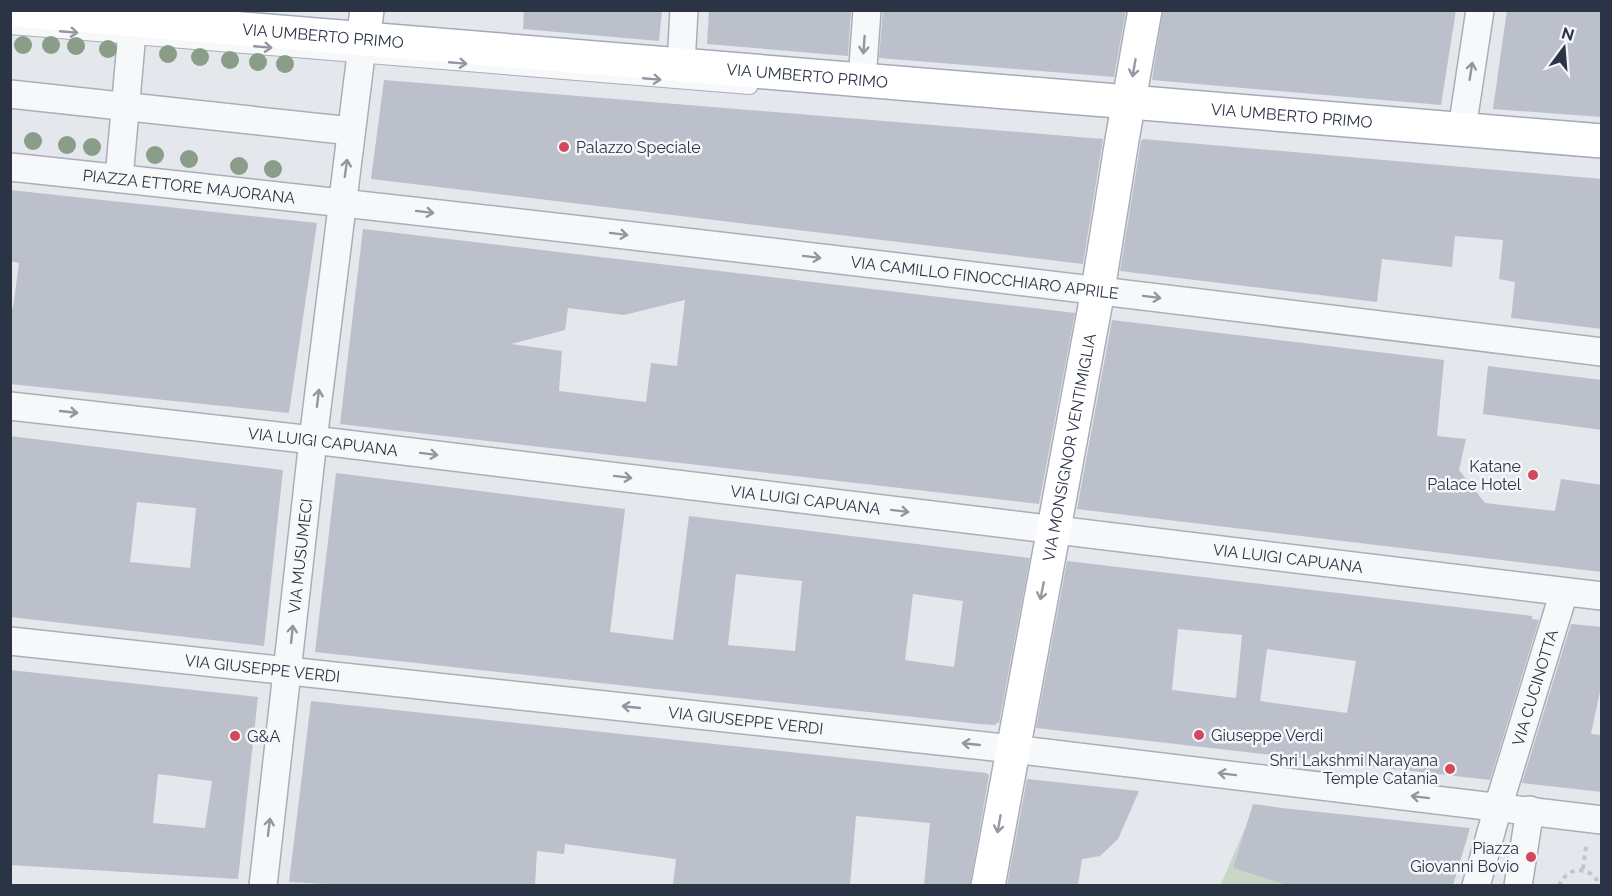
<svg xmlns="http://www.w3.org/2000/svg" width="1612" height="896" font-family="Raleway,sans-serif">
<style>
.green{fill:#c9d6c5}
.building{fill:#bbc0ca;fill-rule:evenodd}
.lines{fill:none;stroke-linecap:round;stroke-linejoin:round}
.lane-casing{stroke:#a9aeb7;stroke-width:16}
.street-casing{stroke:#a9aeb7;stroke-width:30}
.secondary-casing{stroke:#a9aeb7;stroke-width:36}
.primary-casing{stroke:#a3abb8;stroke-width:36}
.path{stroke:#c2c5cb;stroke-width:4;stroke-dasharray:4.5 4.5;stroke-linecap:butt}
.lane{stroke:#f7f8fa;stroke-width:14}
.street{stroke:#f7f8fa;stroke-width:27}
.secondary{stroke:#fff;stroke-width:33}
.primary{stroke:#fff;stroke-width:33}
.tree{fill:#899d89}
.oneway{stroke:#9196a0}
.oneway2{stroke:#959aa2}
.poi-dot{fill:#d1495b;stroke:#f4f6f9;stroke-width:2}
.labels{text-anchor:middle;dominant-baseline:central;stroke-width:5;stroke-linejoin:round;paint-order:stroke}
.street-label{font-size:16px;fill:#2b3445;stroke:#f4f6f9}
.poi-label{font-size:16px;fill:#2b3445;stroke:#f4f6f9;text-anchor:start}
</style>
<rect width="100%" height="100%" fill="#e4e7ec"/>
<path class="green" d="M1247,824l-14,44 53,17 -66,1z"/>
<g class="building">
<path d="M524,10h138l-3,31 -136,-12z"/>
<path d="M709,10h142l-3,46 -141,-12z"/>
<path d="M883,10h243l-12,67 -235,-19z"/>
<path d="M1163,10h293l-15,95 -289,-25z"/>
<path d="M1507,10h95v107l-109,-8z"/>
<path d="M384,80l719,59 -20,125 -712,-85z"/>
<path d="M1143,139l459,40v150l-91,-11 4,-36 -16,-3 4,-39 -48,-4 -3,31 -70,-8 -5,43 -257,-31 21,-130z"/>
<path d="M10,190l307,33 -28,190 -279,-29v-76h3l6,-45 -9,-2z"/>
<path d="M363,229l712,84 -36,191 -699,-80zM685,300l-8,66 -26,-3 -5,39 -87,-11 3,-40 -51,-7 54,-14 3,-22 56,7z"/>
<path d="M1112,320l332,40 -7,76 29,3 -7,31 26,33 70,8 6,-32 41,6v87l-525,-63z"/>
<path d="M1488,366l114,14v50l-119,-16z"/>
<path d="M10,436l273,34 -19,176 -254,-29zM137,502l59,6 -6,60 -60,-6z"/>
<path d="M336,473l289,36 -15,123 63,8 16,-124 341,42 -31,165h-3v2l-17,-1 -664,-72zM736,574l66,7 -7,70 -67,-6zM913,594l50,7 -9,66 -49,-7z"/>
<path d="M1067,561l465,55v3l7,1 -49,160 -454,-52zM1178,629l64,6 -6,63 -64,-8zM1267,649l89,12 -9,52 -87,-12z"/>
<path d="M1571,624l31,3v55l-11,52 11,1v57l-80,-9z"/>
<path d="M10,670l248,27 -20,182 -228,-14zM158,774l54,7 -7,47 -52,-5z"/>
<path d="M311,701l675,72 3,2 -19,110h-46l6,-62 -74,-7 -6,69h-177l3,-26 -111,-15 -1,10 -27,-3 -2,34h-189l-57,-3z"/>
<path d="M1027,779l112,12 -21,48 -18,17 -18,3 -4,26h-71z"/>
<path d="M1253,804l29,4 188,20 -17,57h-167l-53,-17z"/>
</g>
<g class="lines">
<g class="lane-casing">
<path id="lane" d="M10,27l740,60"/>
</g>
<g class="street-casing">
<g id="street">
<path d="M681,65l3,-55"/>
<path d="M862,80l5,-70"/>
<path d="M10,94l341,37"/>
<path d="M1462,129l18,-119"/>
<path id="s1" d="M10,167c531,56 1062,120 1592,185"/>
<path d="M119,178l15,-168"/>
<path id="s2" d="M10,406l303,34 1289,156"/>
<path id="s3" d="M10,641l1003,108 589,71"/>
<path id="s4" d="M263,886l50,-446 50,-401"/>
<path id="s5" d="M1476,886l22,-79 66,-215"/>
<path d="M1518,886l12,-76"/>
</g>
</g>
<g class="secondary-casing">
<g id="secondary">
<path d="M363,39l4,-29"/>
<path id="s6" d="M988,886l110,-596 24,-150 23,-130"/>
</g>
</g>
<g class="primary-casing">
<g id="primary">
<path id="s7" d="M14,10l1588,131"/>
</g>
</g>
<g class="path">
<path d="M1583,869l3,-23"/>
<path d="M1559,886c8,-21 33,-21 41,0"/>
</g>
<use href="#lane" class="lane"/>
<use href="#street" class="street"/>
<use href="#secondary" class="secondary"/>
<use href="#primary" class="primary"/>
</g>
<g class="tree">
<circle cx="23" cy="45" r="9"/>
<circle cx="51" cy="45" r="9"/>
<circle cx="76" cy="46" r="9"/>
<circle cx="108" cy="49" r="9"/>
<circle cx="168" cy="54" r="9"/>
<circle cx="200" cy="57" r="9"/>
<circle cx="230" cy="60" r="9"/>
<circle cx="258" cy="62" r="9"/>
<circle cx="285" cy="64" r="9"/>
<circle cx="33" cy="141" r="9"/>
<circle cx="67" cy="145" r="9"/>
<circle cx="92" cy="147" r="9"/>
<circle cx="155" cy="155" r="9"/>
<circle cx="189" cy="159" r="9"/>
<circle cx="239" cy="166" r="9"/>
<circle cx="273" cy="169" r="9"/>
</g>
<defs><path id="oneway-shaft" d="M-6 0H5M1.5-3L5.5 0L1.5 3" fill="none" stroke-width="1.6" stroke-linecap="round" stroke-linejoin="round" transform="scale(1.5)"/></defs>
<g class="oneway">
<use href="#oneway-shaft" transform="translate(69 32) rotate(5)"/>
<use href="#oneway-shaft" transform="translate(864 45) rotate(94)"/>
<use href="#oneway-shaft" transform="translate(263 47) rotate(5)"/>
<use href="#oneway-shaft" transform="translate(458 63) rotate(5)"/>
<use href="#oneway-shaft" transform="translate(1471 71) rotate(-81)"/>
<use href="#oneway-shaft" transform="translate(652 79) rotate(5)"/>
<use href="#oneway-shaft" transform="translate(346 168) rotate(-82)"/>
<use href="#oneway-shaft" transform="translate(425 212) rotate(7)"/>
<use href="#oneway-shaft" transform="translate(619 234) rotate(7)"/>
<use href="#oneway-shaft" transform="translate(812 257) rotate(7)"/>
<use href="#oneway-shaft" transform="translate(1152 297) rotate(7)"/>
<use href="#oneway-shaft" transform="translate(318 398) rotate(-83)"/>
<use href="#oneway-shaft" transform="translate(69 412) rotate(6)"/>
<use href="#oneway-shaft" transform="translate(429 454) rotate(7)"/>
<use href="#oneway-shaft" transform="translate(623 477) rotate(7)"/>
<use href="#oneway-shaft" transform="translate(900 511) rotate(7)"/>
<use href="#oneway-shaft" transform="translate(292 634) rotate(-84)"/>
<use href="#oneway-shaft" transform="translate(631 707) rotate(-174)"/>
<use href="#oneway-shaft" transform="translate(971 744) rotate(-174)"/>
<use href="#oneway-shaft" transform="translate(1227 774) rotate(-173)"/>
<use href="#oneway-shaft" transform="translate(1420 797) rotate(-173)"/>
<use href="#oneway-shaft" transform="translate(269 827) rotate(-83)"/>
</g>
<g class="oneway2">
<use href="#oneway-shaft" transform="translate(1134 68) rotate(100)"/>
<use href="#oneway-shaft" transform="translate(1042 591) rotate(101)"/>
<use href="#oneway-shaft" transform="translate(999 824) rotate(100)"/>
</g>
<g class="poi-dot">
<circle cx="564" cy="147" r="6"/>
<circle cx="1533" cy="475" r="6"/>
<circle cx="1199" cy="735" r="6"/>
<circle cx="235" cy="736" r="6"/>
<circle cx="1450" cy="769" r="6"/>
<circle cx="1531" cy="857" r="6"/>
</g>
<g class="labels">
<g class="street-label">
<text stroke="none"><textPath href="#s7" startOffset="310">VIA UMBERTO PRIMO</textPath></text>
<text stroke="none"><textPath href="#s7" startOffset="796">VIA UMBERTO PRIMO</textPath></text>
<text stroke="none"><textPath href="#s7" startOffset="1282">VIA UMBERTO PRIMO</textPath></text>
<text stroke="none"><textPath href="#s1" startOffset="180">PIAZZA ETTORE MAJORANA</textPath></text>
<text stroke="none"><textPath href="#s1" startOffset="981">VIA CAMILLO FINOCCHIARO APRILE</textPath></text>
<text stroke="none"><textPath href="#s2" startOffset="315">VIA LUIGI CAPUANA</textPath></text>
<text stroke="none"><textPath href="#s6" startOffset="446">VIA MONSIGNOR VENTIMIGLIA</textPath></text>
<text stroke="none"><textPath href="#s2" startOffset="801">VIA LUIGI CAPUANA</textPath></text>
<text stroke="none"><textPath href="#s4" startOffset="332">VIA MUSUMECI</textPath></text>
<text stroke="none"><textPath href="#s2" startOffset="1287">VIA LUIGI CAPUANA</textPath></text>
<text stroke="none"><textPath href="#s3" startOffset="254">VIA GIUSEPPE VERDI</textPath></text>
<text stroke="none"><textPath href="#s5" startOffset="207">VIA CUCINOTTA</textPath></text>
<text stroke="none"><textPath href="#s3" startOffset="740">VIA GIUSEPPE VERDI</textPath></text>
</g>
<g class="poi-label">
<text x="576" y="147">Palazzo Speciale</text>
<text x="1521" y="466" text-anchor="end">Katane<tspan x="1521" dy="18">Palace Hotel</tspan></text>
<text x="1211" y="735">Giuseppe Verdi</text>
<text x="247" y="736">G&amp;A</text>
<text x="1438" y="760" text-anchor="end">Shri Lakshmi Narayana<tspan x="1438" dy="18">Temple Catania</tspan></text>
<text x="1519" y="848" text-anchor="end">Piazza<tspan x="1519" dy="18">Giovanni Bovio</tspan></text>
</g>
</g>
<rect width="1612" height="896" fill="none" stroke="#2b3445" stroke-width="24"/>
<g transform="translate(1564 48) rotate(16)" stroke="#f4f6f9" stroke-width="4.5" paint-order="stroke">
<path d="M0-4.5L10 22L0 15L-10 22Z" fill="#2b3445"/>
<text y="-9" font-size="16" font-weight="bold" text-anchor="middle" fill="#2b3445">N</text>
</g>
</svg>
